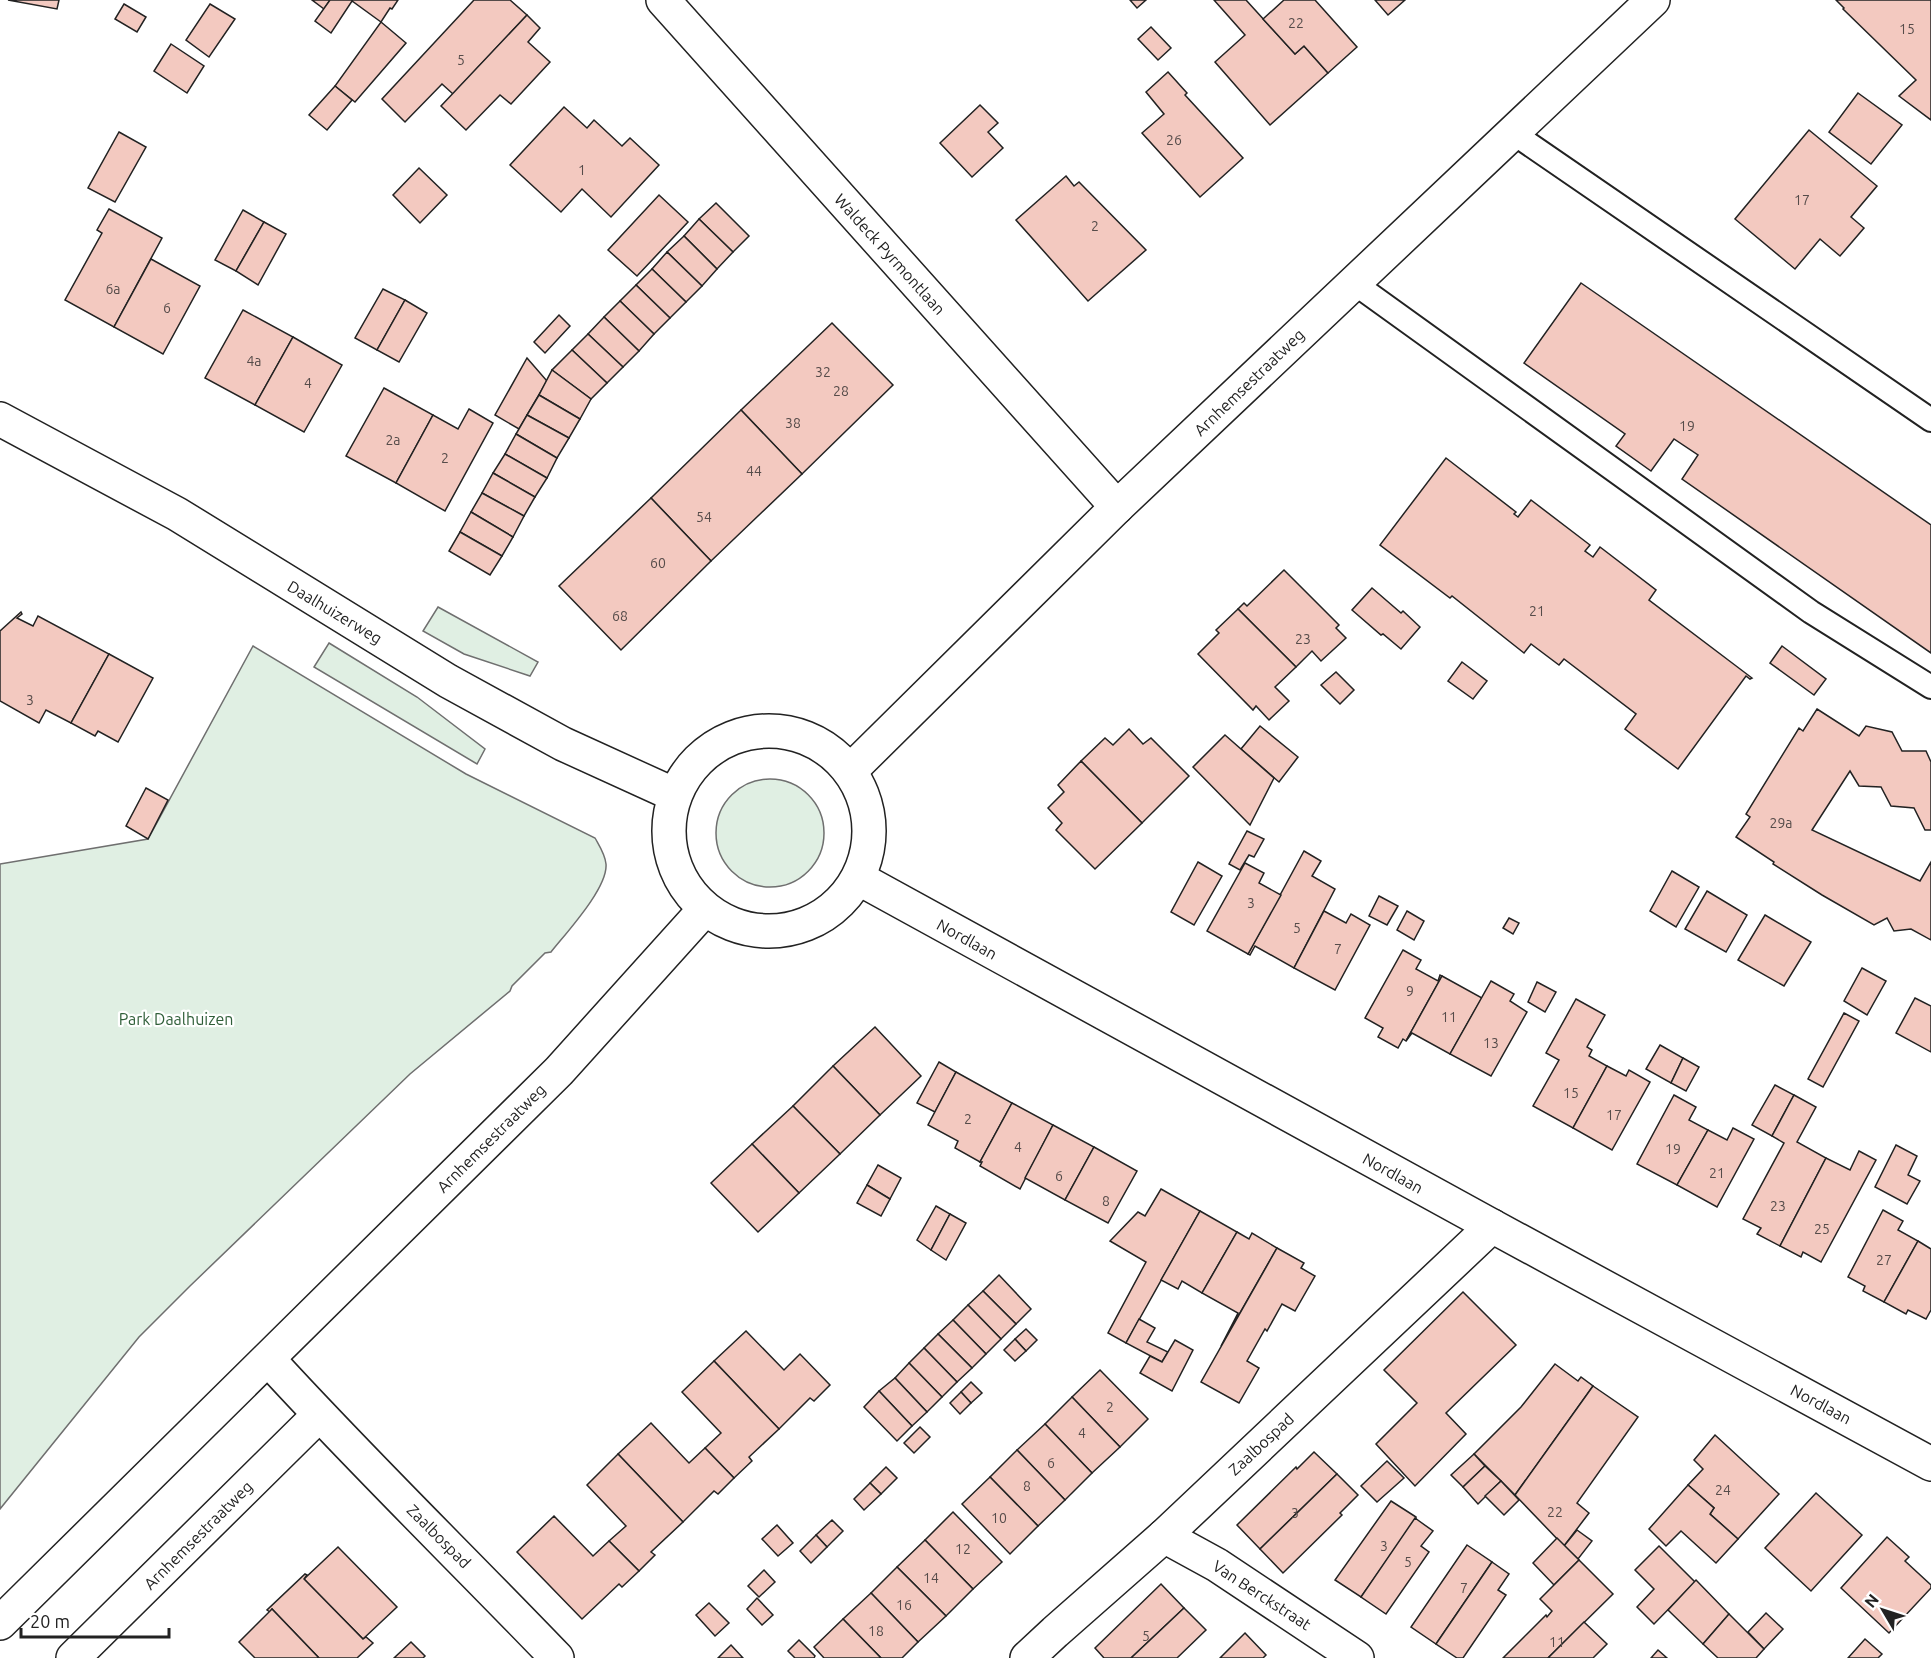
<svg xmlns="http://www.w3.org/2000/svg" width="1931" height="1658" font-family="Ubuntu,sans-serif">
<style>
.green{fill:#e0efe3;stroke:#6f6f6f;stroke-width:1.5}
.building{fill:#f3c9c0;stroke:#222;stroke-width:1.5}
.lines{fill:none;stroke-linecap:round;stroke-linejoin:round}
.lane-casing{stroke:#222;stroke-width:26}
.street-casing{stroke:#222;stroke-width:36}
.secondary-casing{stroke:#222;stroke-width:36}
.lane{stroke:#fff;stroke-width:22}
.street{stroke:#fff;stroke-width:33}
.secondary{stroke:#fff;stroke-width:33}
.labels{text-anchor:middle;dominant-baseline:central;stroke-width:4.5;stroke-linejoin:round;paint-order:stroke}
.number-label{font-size:14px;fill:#564c4a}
.street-label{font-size:16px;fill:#222;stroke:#fff}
.park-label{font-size:16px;fill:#2f5e38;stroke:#fff}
</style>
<rect width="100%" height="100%" fill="#fff"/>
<g class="green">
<path d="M438,607l100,55 -8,14 -66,-22 -41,-23z"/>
<path d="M329,643l88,54 68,52 -8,15 -163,-97z"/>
<path d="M253,646l213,128 129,64c5,9 10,16 11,26 2,24 -40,69 -55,88l-6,1 -33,33 -2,5 -100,83 -220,212 -51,51 -139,172v-645l148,-25z"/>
<circle cx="770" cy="833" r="54"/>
</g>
<g class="building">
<path d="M8,0h51l-2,9z"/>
<path d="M312,0h18l-6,9z"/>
<path d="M330,0h68l-6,9 -2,-1 -9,14 -29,-21 -21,32 -16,-12z"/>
<path d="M474,0h36l17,15 -74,79 -11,-10 -37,38 -23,-23z"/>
<path d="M1130,0h16l-9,8z"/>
<path d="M1214,0h32l49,54 9,-8 24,27 -58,52 -55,-63 30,-27z"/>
<path d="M1284,0h31l42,47 -29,26 -24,-27 -9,8 -32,-35z"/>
<path d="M1375,0h30l-17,15z"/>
<path d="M1836,0h95v120l-32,-24 17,-16 -73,-71 1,-1z"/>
<path d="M124,4l22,13 -9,15 -22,-13z"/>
<path d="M210,4l25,15 -26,38 -23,-17z"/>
<path d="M527,15l13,13 -12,14 22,20 -39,42 -11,-9 -34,35 -25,-24z"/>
<path d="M381,22l25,21 -51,59 -20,-16z"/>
<path d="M1151,27l20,21 -13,12 -20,-21z"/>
<path d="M171,44l33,22 -17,27 -33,-22z"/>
<path d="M1168,72l19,21 -2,2 58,63 -43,39 -58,-64 22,-19 -18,-22z"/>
<path d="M335,86l17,14 -25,30 -18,-15z"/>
<path d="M1858,93l44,32 -31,39 -42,-32z"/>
<path d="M980,105l18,18 -10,9 15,16 -31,29 -32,-34z"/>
<path d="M564,107l23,21 7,-8 28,26 8,-8 29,27 -48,52 -29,-28 -21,23 -51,-47z"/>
<path d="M1809,130l68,56 -26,31 13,11 -24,28 -20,-17 -25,30 -60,-50z"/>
<path d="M119,132l27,15 -31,55 -27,-14z"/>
<path d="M419,168l28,27 -27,28 -27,-28z"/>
<path d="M1066,176l8,10 5,-4 67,68 -58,51 -72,-81z"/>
<path d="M659,195l29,27 -51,54 -29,-26z"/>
<path d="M716,203l33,33 -16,16 -34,-33z"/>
<path d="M109,209l53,29 -48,89 -49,-27 37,-67 -5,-3z"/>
<path d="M243,210l21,12 -28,49 -21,-11z"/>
<path d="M699,219l34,33 -16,17 -33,-33z"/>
<path d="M264,222l22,12 -28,51 -22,-14z"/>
<path d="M684,236l33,33 -15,17 -35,-34z"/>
<path d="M667,252l35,34 -16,16 -34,-33z"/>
<path d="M151,259l49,27 -37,68 -49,-27z"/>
<path d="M652,269l34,33 -16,16 -34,-33z"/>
<path d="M1581,283l350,242v128l-249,-174 16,-24 -24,-16 -23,32 -35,-25 9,-12 -101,-71z"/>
<path d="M636,285l34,33 -16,16 -34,-33z"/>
<path d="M383,289l22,11 -28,50 -22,-12z"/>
<path d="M405,300l22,13 -28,49 -22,-12z"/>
<path d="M620,301l34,33 -15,17 -35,-34z"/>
<path d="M243,310l50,27 -38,68 -50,-27z"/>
<path d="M559,315l11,11 -25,27 -11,-11z"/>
<path d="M604,317l35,34 -16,16 -35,-33z"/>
<path d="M832,323l61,62 -91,89 -61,-64z"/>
<path d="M588,334l35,33 -16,16 -35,-33z"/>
<path d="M293,337l49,28 -38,67 -49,-27z"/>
<path d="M572,350l35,33 -16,16 -39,-29z"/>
<path d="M527,358l20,23 -28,48 -24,-14z"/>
<path d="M552,370l39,29 -11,20 -41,-24z"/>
<path d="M384,388l49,27 -37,68 -50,-27z"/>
<path d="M539,395l41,24 -11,19 -42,-23z"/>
<path d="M469,409l24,14 -48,88 -49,-28 37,-68 25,14z"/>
<path d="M741,410l61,64 -91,87 -60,-63z"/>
<path d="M527,415l42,23 -12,20 -41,-24z"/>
<path d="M516,434l41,24 -10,20 -42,-24z"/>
<path d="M505,454l42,24 -12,19 -42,-24z"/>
<path d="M1446,458l70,54 -2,2 4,3 13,-17 59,45 -5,6 8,6 7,-10 56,43 -7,10 103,78 -2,1 -4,-3 -68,93 -53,-40 11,-15 -72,-55 -5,6 -28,-21 -7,9 -72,-57 -2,2 -70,-53z"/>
<path d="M493,473l42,24 -11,19 -42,-23z"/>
<path d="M482,493l42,23 -11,21 -42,-25z"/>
<path d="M651,498l60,63 -90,89 -62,-64z"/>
<path d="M471,512l42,25 -11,19 -42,-24z"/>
<path d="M460,532l42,24 -12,19 -41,-24z"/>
<path d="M1284,570l55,55 -3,3 10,10 -25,23 -9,-10 -16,16 -58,-58 6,-6 3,3z"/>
<path d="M1372,588l29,25 2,-2 17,16 -19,22 -18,-15 -2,1 -29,-25z"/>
<path d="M1238,609l58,58 -21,20 14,14 -20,19 -13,-14 -3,4 -55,-56 21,-21 -3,-3z"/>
<path d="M21,612l1,2 -5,4 16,8 5,-10 71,38 -38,69 -25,-13 -7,13 -39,-22v-70z"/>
<path d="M1782,646l44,33 -12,16 -44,-32z"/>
<path d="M109,654l44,24 -35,64 -20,-11 -3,5 -24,-13z"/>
<path d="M1462,662l25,19 -14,18 -25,-18z"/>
<path d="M1336,672l18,18 -14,14 -19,-19z"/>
<path d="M1817,709l42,27 7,-10 26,6 10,19h24l5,11v68h-6l-11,-22 -23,-2 -10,-19 -22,-1 -9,-15 -38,59 108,51 11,-19v78l-20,-11 -17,2 -7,-13 -13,7 -52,-30 -49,-31 1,-2 -38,-25 14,-20 -4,-3 53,-86 4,3z"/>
<path d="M1260,726l38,31 -19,25 -38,-33z"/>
<path d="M1129,729l14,15 8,-6 38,38 -47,47 -61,-62 24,-23 8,7z"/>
<path d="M1225,735l49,43 -24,47 -57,-58z"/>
<path d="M1081,761l61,62 -47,46 -39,-39 6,-7 -14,-15 16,-16 -6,-7z"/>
<path d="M146,788l22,12 -20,39 -22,-13z"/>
<path d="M1247,831l17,8 -10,18 -5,-2 -9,15 -11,-6z"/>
<path d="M1304,851l17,10 -9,15 23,13 -41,79 -39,-22 -5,9 -2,-1z"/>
<path d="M1198,862l24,14 -28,49 -23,-13z"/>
<path d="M1245,863l19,10 -5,10 22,12 -33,59 -41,-23z"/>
<path d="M1672,871l27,16 -23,40 -26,-16z"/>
<path d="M1707,891l40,24 -21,37 -41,-23z"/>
<path d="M1379,896l19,10 -11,19 -18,-9z"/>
<path d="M1324,911l22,12 5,-9 19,11 -35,65 -41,-22z"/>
<path d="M1407,911l17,10 -10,19 -17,-10z"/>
<path d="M1765,915l46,27 -27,44 -46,-26z"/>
<path d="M1509,918l10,5 -6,11 -10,-6z"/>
<path d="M1403,950l18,10 -5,9 22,12 2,-6 2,1 -36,65 -3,-2 -5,9 -20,-11 5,-9 -18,-10z"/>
<path d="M1862,968l24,13 -19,34 -23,-14z"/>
<path d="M1442,976l40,22 -32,56 -38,-21 -6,8z"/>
<path d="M1491,981l23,13 -4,7 17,11 -36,64 -41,-22z"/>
<path d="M1537,982l19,10 -11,20 -17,-10z"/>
<path d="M1915,998l16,8v46l-35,-19z"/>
<path d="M1576,999l29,16 -18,32 5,3 -3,6 18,10 -34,62 -40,-22 26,-46 -13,-7z"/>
<path d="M1844,1013l15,8 -36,66 -15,-8z"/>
<path d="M875,1027l46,49 -41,39 -47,-49z"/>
<path d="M1660,1045l23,13 -12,25 -25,-14z"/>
<path d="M1683,1058l16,9 -13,24 -15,-8z"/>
<path d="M939,1062l17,10 -21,40 -18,-9z"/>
<path d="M833,1066l47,49 -40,39 -47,-48z"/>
<path d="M1607,1066l19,10 3,-6 21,12 -38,68 -39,-22z"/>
<path d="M956,1072l56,31 -32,59 -25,-14 3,-7 -30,-16z"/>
<path d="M1775,1085l19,10 -22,41 -20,-11z"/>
<path d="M1674,1095l22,12 -7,13 19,10 -31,55 -40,-21z"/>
<path d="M1794,1095l22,12 -19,35 29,16 -46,88 -23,-12 4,-6 -18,-9 41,-76 -12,-7z"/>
<path d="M1012,1103l41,22 -33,64 -40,-23 2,-4h-2z"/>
<path d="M793,1106l47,48 -41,39 -47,-49z"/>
<path d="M1053,1125l41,22 -29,53 -40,-22z"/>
<path d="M1733,1128l21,11 -37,68 -40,-22 31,-55 19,10z"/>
<path d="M752,1144l47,49 -41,39 -47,-49z"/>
<path d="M1896,1145l21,11 -9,19 12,6 -13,23 -32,-17z"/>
<path d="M1094,1147l43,24 -29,52 -43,-23z"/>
<path d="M1859,1151l17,9 -55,102 -18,-10 -2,5 -21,-11 46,-88 24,12z"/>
<path d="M878,1165l23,13 -11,21 -23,-14z"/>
<path d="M867,1185l23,14 -9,17 -24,-13z"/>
<path d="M1161,1189l39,22 -74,132 -18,-10 38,-71 -36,-21 28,-29 7,4z"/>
<path d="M936,1206l14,8 -19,36 -14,-10z"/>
<path d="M1883,1210l20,11 -5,9 20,11 -34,61 -21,-11 2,-5 -17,-9z"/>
<path d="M1200,1211l37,21 -35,61 -20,-12 -4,8 -17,-9z"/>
<path d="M950,1214l16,9 -20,37 -15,-10z"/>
<path d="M1237,1232l12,7 3,-6 25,15 -56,98 17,-33 -36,-20z"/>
<path d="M1918,1241l13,8v61l-5,9 -18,-9 -2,4 -22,-12z"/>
<path d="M1277,1248l27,15 -3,5 14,8 -20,35 -13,-7 -15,27 -2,-2 -18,32 12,7 -20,35 -38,-21z"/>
<path d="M999,1275l32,34 -15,15 -33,-33z"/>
<path d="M983,1291l33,33 -15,15 -33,-34z"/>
<path d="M1463,1292l53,53 -70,68 20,21 -51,52 -39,-42 41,-41 -33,-33z"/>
<path d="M968,1305l33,34 -15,15 -33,-34z"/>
<path d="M1139,1319l16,9 -8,14 21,10 -6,10 -36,-19z"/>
<path d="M953,1320l33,34 -14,14 -34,-34z"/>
<path d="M1026,1329l11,11 -11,11 -11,-12z"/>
<path d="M746,1331l38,39 16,-16 30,31 -16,16 -4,-3 -31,31 -65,-68z"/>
<path d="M938,1334l34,34 -15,14 -33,-34z"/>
<path d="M1015,1339l11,12 -11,10 -11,-11z"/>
<path d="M1175,1340l18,10 -21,41 -32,-18 10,-17 12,6z"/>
<path d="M924,1348l33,34 -15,15 -33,-34z"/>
<path d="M714,1361l65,68 -30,28 3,4 -18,17 -29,-30 16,-15 -39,-41z"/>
<path d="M909,1363l33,34 -15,15 -32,-34z"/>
<path d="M1555,1364l23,17 3,-4 12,9 -78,109 -41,-41 47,-47z"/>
<path d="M1100,1370l48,49 -28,28 -48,-50z"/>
<path d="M895,1378l32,34 -15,14 -33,-35z"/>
<path d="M971,1382l11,11 -11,10 -10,-11z"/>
<path d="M1593,1386l45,31 -61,86 12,10 -25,33 -49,-51z"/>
<path d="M879,1391l33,35 -15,15 -33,-34z"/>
<path d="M961,1392l10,11 -11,11 -10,-11z"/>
<path d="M1072,1397l48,50 -28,26 -47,-49z"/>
<path d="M651,1423l38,40 16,-15 29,30 -16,16 -4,-3 -31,31 -65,-68z"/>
<path d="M1045,1424l47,49 -27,27 -48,-50z"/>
<path d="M920,1427l10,10 -16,16 -10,-10z"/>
<path d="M1715,1435l64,59 -41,45 -28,-25 4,-6 -26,-23 15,-16 -9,-9z"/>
<path d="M1017,1450l48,50 -27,26 -48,-49z"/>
<path d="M1314,1452l23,22 -77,75 -23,-24 59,-58 1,2z"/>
<path d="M618,1454l65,68 -32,30 4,3 -16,16 -30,-30 17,-15 -39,-41z"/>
<path d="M1474,1454l11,12 -22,21 -12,-12z"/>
<path d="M1387,1461l17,17 -27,24 -16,-16z"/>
<path d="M1485,1466l16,15 -23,23 -15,-17z"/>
<path d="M886,1467l11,11 -16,16 -11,-11z"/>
<path d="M1337,1474l21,21 -18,18 2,2 -59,58 -23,-24z"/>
<path d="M990,1477l48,49 -28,28 -48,-50z"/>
<path d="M1501,1481l18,19 -15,15 -19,-19z"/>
<path d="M870,1483l11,11 -17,16 -10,-11z"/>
<path d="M1688,1485l26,23 -4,6 28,25 -22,24 -35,-32 -15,15 -17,-17z"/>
<path d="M1816,1493l46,42 -51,56 -46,-43z"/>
<path d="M1391,1501l25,16v2l-55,78 -26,-17z"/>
<path d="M953,1512l49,50 -29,27 -48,-49z"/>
<path d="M554,1516l39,40 16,-15 30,30 -17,16 -3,-3 -37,35 -65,-67z"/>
<path d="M1415,1518l18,13 -12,15 8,6 -43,62 -25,-17z"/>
<path d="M832,1520l11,11 -16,16 -11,-12z"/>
<path d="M777,1525l16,18 -15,13 -16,-17z"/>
<path d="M1577,1530l15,11 -14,18 -14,-13z"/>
<path d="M816,1535l11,12 -16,16 -11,-12z"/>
<path d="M1887,1537l22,20 -4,4 26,24v3l-42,45 -48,-45z"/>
<path d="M1557,1538l22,22 -25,25 -21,-22z"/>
<path d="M925,1540l48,49 -27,27 -49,-49z"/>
<path d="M1467,1545l25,17 -56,82 -25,-17z"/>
<path d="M1659,1546l36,36 -41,42 -17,-17 17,-18 -19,-19z"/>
<path d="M338,1547l59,60 -34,32 -59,-60z"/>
<path d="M1579,1560l34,34 -65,64h-45l43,-43 1,2 5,-6 -12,-12z"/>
<path d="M1492,1562l17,12 -11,16 8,5 -43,63h-6l-21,-14z"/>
<path d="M897,1567l49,49 -28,26 -47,-49z"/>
<path d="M764,1570l11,12 -16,15 -11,-11z"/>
<path d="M305,1574l2,1 -3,4 59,60 3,-2 7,6 -16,15h-38l-47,-49 -2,3 -3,-2z"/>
<path d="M1696,1580l33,34 -26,30 -35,-34z"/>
<path d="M1161,1584l23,24 -53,50h-27l-9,-10z"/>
<path d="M871,1593l47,49 -16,16h-21l-38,-39z"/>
<path d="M757,1598l16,17 -11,10 -15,-16z"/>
<path d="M709,1603l20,20 -14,13 -19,-21z"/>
<path d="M1184,1608l22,22 -29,28h-46z"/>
<path d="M272,1609l47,49h-64l-16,-16z"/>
<path d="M1766,1613l17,16 -19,20 -16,-17z"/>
<path d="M1729,1614l35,35 -8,9h-38l-15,-14z"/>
<path d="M843,1619l38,39h-57l-10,-11z"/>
<path d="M1584,1622l23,22 -14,14h-45z"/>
<path d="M1245,1633l21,22 -3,3h-43z"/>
<path d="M1865,1639l17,15 -4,4h-30z"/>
<path d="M799,1640l16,16 -1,2h-19l-7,-7z"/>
<path d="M411,1642l14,14 -2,2h-29z"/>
<path d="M731,1645l12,13h-25z"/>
<path d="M1658,1650l9,8h-16z"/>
</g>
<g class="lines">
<g class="lane-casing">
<g id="lane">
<path d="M1513,133l418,287"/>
<path d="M1354,283l457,329 120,75"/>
</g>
</g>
<g class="street-casing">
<g id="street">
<path d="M663,0l454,507"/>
<path d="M268,1359c93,102 193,199 289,299"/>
<path d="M1164,1536l53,29 140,93"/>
<path d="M73,1658l246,-243"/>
<path d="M1027,1658l28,-26 109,-96 328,-310"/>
</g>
</g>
<g class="secondary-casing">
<g id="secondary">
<path d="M0,419l177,95 271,167 115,63 112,51"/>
<circle cx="769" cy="831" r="100"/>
<path d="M850,771l267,-264 536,-507"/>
<path d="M858,878l634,348 439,238"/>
<path d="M0,1623l559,-552 146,-162"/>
</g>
</g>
<use href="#lane" class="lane"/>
<use href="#street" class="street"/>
<use href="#secondary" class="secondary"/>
</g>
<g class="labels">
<g class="number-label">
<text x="1296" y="23">22</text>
<text x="1907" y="29">15</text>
<text x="461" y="60">5</text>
<text x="1174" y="140">26</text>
<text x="582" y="170">1</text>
<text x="1802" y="200">17</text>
<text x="1095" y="226">2</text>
<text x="113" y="289">6a</text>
<text x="167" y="308">6</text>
<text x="254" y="361">4a</text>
<text x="823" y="372">32</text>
<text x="308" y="383">4</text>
<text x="841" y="391">28</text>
<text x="793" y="423">38</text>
<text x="1687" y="426">19</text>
<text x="393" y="440">2a</text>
<text x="445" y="458">2</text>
<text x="754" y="471">44</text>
<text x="704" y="517">54</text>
<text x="658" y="563">60</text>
<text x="1537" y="611">21</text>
<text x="620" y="616">68</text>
<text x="1303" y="639">23</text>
<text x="30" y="700">3</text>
<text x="1781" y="823">29a</text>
<text x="1251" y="903">3</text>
<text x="1297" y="928">5</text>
<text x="1338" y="949">7</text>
<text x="1410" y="991">9</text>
<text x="1449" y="1017">11</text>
<text x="1491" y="1043">13</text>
<text x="1571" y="1093">15</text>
<text x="1614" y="1115">17</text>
<text x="968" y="1119">2</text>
<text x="1018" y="1147">4</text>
<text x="1673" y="1149">19</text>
<text x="1717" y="1173">21</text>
<text x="1059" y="1176">6</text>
<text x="1106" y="1201">8</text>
<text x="1778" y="1206">23</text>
<text x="1822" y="1229">25</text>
<text x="1884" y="1260">27</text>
<text x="1110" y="1407">2</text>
<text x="1082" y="1433">4</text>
<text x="1051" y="1463">6</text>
<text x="1027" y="1486">8</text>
<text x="1723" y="1490">24</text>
<text x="1555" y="1512">22</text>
<text x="1295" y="1513">3</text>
<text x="999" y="1518">10</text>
<text x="1384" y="1546">3</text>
<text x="963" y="1549">12</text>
<text x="1408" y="1562">5</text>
<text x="931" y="1578">14</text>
<text x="1464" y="1588">7</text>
<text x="904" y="1605">16</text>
<text x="876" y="1631">18</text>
<text x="1146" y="1636">5</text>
<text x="1557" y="1642">11</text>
</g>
<g class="street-label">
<text transform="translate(890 254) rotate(48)">Waldeck Pyrmontlaan</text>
<text transform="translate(1249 382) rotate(-44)">Arnhemsestraatweg</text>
<text transform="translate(335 612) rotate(31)">Daalhuizerweg</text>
<text transform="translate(967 939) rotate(29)">Nordlaan</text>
<text transform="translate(491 1138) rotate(-45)">Arnhemsestraatweg</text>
<text transform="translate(1393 1173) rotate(29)">Nordlaan</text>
<text transform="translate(1821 1404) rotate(28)">Nordlaan</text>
<text transform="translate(1261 1444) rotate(-43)">Zaalbospad</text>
<text transform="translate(198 1535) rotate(-45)">Arnhemsestraatweg</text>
<text transform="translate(439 1536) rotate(45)">Zaalbospad</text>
<text transform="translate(1262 1595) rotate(33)">Van Berckstraat</text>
</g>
<g class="park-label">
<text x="176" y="1019">Park Daalhuizen</text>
</g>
</g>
<g transform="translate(1883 1610) rotate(309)" stroke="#ffffff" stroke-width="4.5" paint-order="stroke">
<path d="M0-4.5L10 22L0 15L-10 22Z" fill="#222222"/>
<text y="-9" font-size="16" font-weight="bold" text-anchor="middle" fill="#222222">N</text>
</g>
<path d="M21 1628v9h148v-9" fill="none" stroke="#222222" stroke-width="3"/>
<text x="30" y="1628" font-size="18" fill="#222222" stroke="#ffffff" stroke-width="4.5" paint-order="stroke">20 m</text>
</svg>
